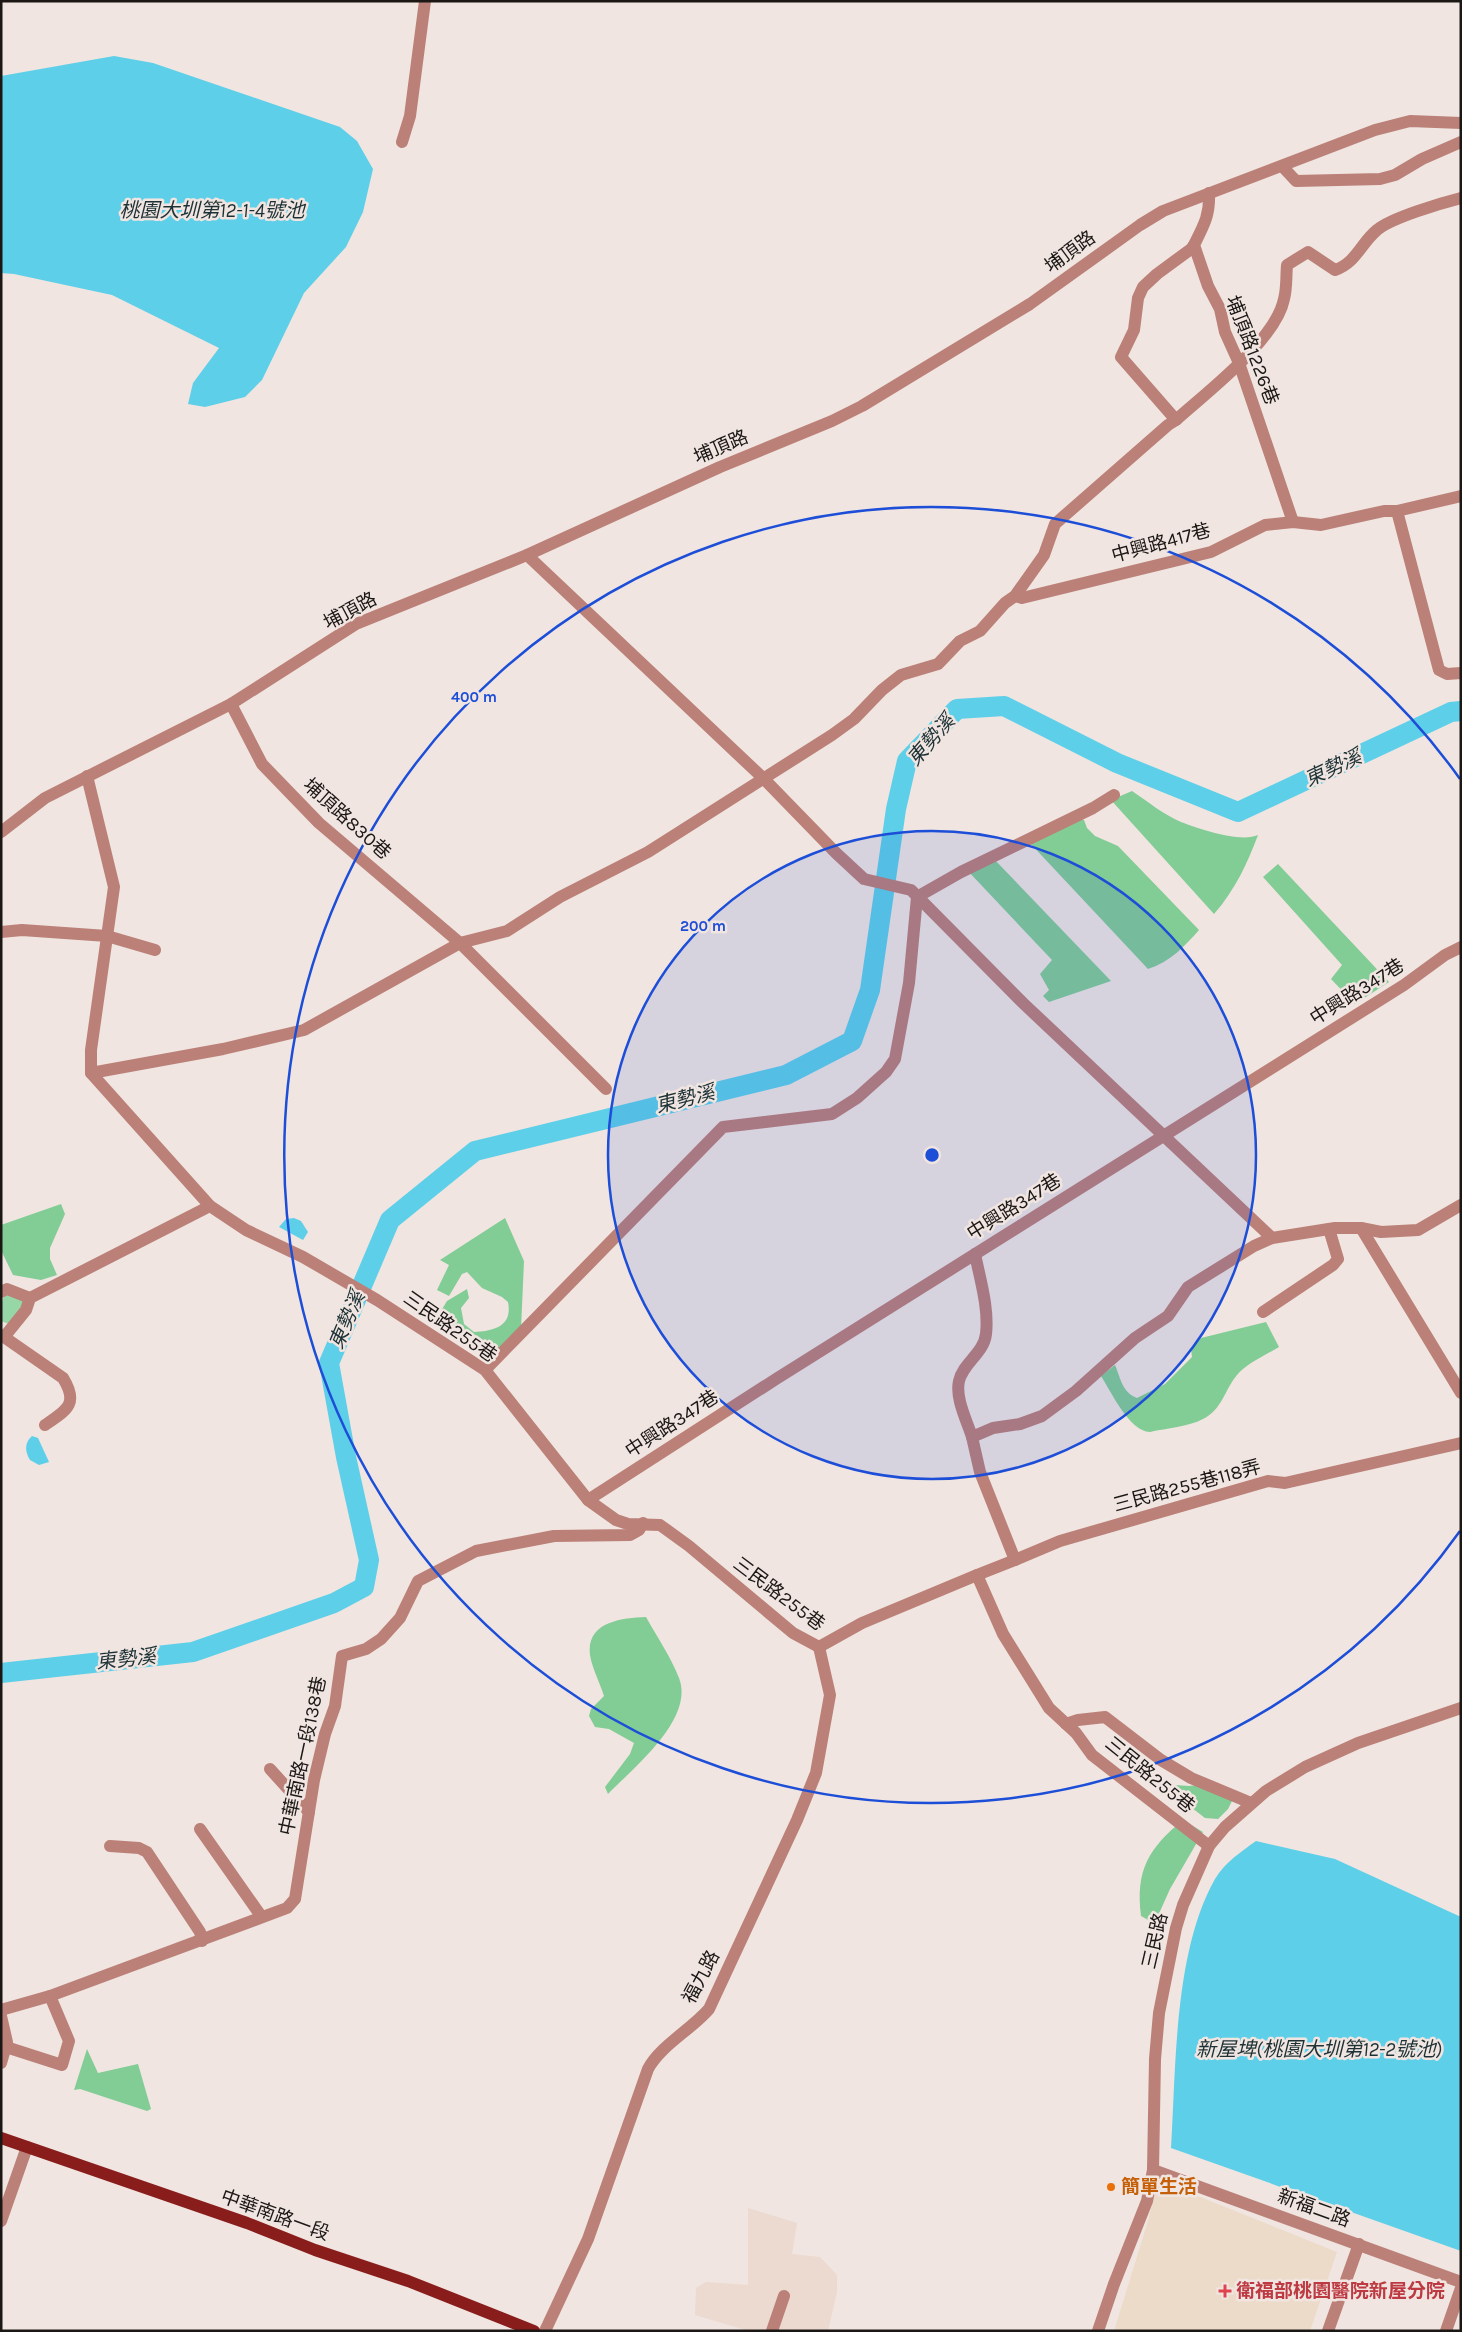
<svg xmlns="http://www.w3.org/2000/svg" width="1462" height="2332" font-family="Karla,'Noto Sans TC',sans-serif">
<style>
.built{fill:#ecd9d0}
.medical{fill:#ecdbc9}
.green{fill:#97d6a6}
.forest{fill:#82cc95}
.water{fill:#5dcfe8}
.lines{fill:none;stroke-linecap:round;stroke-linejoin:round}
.river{stroke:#5dcfe8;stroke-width:20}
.minor{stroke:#bb8078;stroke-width:12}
.major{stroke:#891d1c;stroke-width:12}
.ring{fill:none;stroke:#1d4ed8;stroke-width:2.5}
.food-dot{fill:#e8710a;stroke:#f0e5e0;stroke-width:2}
.health-dot{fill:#e0444e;stroke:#f0e5e0;stroke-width:2}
.labels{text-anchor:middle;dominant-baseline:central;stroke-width:5;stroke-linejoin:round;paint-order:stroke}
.street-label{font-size:19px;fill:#1b1715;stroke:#f0e5e0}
.food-label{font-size:19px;font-weight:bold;fill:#c56008;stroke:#f0e5e0;text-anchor:start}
.health-label{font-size:19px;font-weight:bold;fill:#be3a42;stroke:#f0e5e0;text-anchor:start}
.water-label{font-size:20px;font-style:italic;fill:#1c3135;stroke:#f0e5e0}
.centre{fill:#1d4ed8;stroke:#f0e5e0;stroke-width:2.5}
.ring-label{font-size:15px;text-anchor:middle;font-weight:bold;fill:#1d4ed8;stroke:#f0e5e0;stroke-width:5;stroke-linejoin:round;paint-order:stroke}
</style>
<rect width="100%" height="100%" fill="#f0e5e0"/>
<path class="built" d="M748,2208l49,15 -5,31 28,3 17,18v17l-9,39h-79l-54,-16 1,-27 10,-6 42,3z"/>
<path class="medical" d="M1158,2180l179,72 -27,79h-196l34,-110z"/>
<path class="green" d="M6,1292l28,3 -25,29 -8,-3v-18z"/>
<g class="forest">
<path d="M1132,791c15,10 32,24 49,31 18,7 60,21 77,13 -11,29 -23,55 -44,79l-103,-114z"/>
<path d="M1079,819l5,1 3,8 8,8 23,10 81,84c-14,16 -29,32 -51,39l-119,-127z"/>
<path d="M993,858l118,123 -62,21 -6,-6 6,-6 -9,-16 12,-14 -85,-90z"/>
<path d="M1278,864l111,118 -34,22 -24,-25 11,-14 -79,-88z"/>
<path d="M61,1204l4,10 -15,34v11l7,16 -16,5 -28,-5 -12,-25v-25z"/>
<path d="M505,1218l19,43 -3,68 -27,26 -20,-11 -36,-28 9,-15 20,-12 2,9 -8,10 3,16 10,8c19,-1 39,-5 34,-30l-6,-5 -20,-9 -15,-16 -5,2 -13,22 -12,-6 12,-25 -9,-5z"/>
<path d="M1266,1322l13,25c-13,8 -32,16 -42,28 -12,14 -15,35 -34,44 -15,8 -36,9 -53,13 -21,-1 -38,-39 -49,-56l14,-11c6,14 7,27 22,33l28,-14 27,-27 -1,-8 10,-11z"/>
<path d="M646,1617c11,20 25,40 33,61 16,41 -46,90 -71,116l-3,-7 25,-33 4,-11 -25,-14 -14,-2 -6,-11 2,-7 13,-13c-4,-13 -12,-28 -14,-41 -4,-33 31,-37 56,-38z"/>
<path d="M1212,1783l22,14 -6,12 -10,10 -13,-1 -44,-34 28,2z"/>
<path d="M1183,1820l20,12 -33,57 -13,29 -7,3 -9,-5c-6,-46 8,-68 42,-96z"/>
<path d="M87,2049l11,24 40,-9 13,45 -4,2 -67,-22 -6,1z"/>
</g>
<g class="water">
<path d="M114,56l39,7 187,64 17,14 16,28 -10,43 -17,35 -42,46 -42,87 -17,17 -40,10 -17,-3 5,-21 26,-35 -107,-53 -98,-21 -13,-1v-197z"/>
<path d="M294,1218l7,3 7,11 -5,8 -24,-13 7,-8z"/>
<path d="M32,1436l6,2 11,24 -10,3 -9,-5c-5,-8 -6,-17 2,-24z"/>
<path d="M1256,1841l79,18 126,58v334l-290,-103c5,-81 3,-197 44,-269 10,-17 26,-27 41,-38z"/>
</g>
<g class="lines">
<path class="river" d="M1,1673l192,-21 141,-49 30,-16 5,-27 -23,-103 -17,-94 61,-143 85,-69 311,-76 66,-34 18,-51 26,-181 11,-48 50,-52 47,-3 113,57 121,49 213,-100 10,-1"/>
<g class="minor">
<path d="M402,142l8,-26 15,-115"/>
<path d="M1282,166l14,15 84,-2 15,-4 27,-16 39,-17"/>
<path d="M1209,193c1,22 -5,32 -15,52l14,41 12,23 5,23 14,31 54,159"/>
<path d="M1176,420l-55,-63 13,-27 4,-32 5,-11 14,-13 34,-25 3,-4"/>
<path d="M1397,511l42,159 8,4 14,-1"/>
<path d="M527,555l237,224 72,74 28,26 47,11 112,113 249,235"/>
<path d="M1015,596l7,2 189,-46 54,-27 28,-3 28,3 63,-14h13l64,-15"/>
<path d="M231,704l31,60 57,59 141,120 146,146"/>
<path d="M87,776l27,111 -23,163v23l119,133 36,24 57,27 74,43 108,70 103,130 28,20 12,4 32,1 29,21 104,87 26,14 43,-24 115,-48 26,59 46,74 27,25 16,22 117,91"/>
<path d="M1,832l44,-34 186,-94 125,-80 171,-69 193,-88 112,-46 30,-15 168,-102 110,-79 23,-14 212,-81 35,-9 51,2"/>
<path d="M1,932l21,-2 85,6 48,14"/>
<path d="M91,1073l132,-24 81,-19 156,-87 47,-12 53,-34 88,-45 184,-117 22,-16 28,-29 19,-15 37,-11 22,-23 20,-10 25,-28 10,-7 29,-41 11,-31 113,-99 8,-5c31,-28 100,-80 108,-121 3,-11 2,-23 3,-34l21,-13 27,18c21,-7 26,-27 42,-40 14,-12 64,-27 84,-32"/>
<path d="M1361,1228l100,165"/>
<path d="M1,1292l6,-3 23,9"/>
<path d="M1263,1312l70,-47 5,-6 -9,-30"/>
<path d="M1,1335l62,43c16,26 4,32 -18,47"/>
<path d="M5,1336l21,-26 4,-12 180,-92"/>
<path d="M485,1370l238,-243 109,-13 25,-16 29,-26 9,-13 14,-76 8,-86 44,-25 132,-64 21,-13"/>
<path d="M972,1437c-5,-16 -17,-39 -13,-56 4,-18 25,-28 27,-47 3,-26 -6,-55 -11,-80"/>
<path d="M588,1500l188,-121 628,-394 41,-30 16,-8"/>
<path d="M1015,1560l45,-19 208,-60 17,2 176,-40"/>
<path d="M977,1575l38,-15 -35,-88 -8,-35 21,-9 27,-4 22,-8 34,-25 59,-53 33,-22 20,-29 66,-41 18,-8 63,-10h26l20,4 37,-2 43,-25"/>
<path d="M1066,1724l12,-4 27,-3 56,43 30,18 60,25"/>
<path d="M270,1769l39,43"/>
<path d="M200,1829l61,87"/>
<path d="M110,1846l29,2 8,4 53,80 2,9"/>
<path d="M1,2010l49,-14 237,-88 8,-9 19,-119 11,-46 10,-28 7,-50 24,-7 15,-10 19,-21 18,-37 58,-30 78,-15 76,-1 9,-5 4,-7"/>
<path d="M1,2016l6,26 -6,21"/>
<path d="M6,2047l56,18 7,-24 -19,-45"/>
<path d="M1153,2170l308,112"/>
<path d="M1,2221l26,-74"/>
<path d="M545,2331l43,-92 60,-170c12,-23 44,-40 61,-60l88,-189 19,-47 14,-78 -11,-48"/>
<path d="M772,2331l12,-35"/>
<path d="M1098,2331l16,-47 33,-83 6,-31 2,-111 4,-46 17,-85 7,-23 26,-59 16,-19 41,-36 39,-24 53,-24 103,-35"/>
<path d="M1328,2331l31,-87"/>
<path d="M1446,2331l15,-43"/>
</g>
<path class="major" d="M1,2138l246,85 68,27 93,31 126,50"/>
</g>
<circle cx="932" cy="1155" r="324" fill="#1d4ed8" fill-opacity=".12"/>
<g class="ring">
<circle cx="932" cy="1155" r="324"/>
<path d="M1460 1531A648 648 0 1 1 1460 779"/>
</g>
<circle class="food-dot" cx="1111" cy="2187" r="5"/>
<path class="health-dot" d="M1222.5 2283.5h5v5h5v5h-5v5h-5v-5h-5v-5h5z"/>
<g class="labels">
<g class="street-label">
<text transform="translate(1070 252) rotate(-36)">埔頂路</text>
<text transform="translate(1252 350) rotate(69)">埔頂路1226巷</text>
<text transform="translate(721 447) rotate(-23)">埔頂路</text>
<text transform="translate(1161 543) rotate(-15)">中興路417巷</text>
<text transform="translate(350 611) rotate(-28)">埔頂路</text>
<text transform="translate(347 819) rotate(42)">埔頂路830巷</text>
<text transform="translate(1357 992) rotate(-32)">中興路347巷</text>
<text transform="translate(1014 1207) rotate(-32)">中興路347巷</text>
<text transform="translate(450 1327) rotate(35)">三民路255巷</text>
<text transform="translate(672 1424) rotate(-33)">中興路347巷</text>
<text transform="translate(1187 1486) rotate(-15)">三民路255巷118弄</text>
<text transform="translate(779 1594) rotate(37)">三民路255巷</text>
<text transform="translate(303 1756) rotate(-78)">中華南路一段138巷</text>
<text transform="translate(1150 1775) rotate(39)">三民路255巷</text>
<text transform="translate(1155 1941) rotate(-77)">三民路</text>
<text transform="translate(701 1977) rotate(-62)">福九路</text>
<text transform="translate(1314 2208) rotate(20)">新福二路</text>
<text transform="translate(275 2215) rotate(20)">中華南路一段</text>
</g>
<g class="food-label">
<text x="1121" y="2187">簡單生活</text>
</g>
<g class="health-label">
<text x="1236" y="2291">衛福部桃園醫院新屋分院</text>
</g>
<g class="water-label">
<text x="212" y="210">桃園大圳第12-1-4號池</text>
<text transform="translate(931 740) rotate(-49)">東勢溪</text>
<text transform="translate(1333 768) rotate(-25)">東勢溪</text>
<text transform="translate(685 1099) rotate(-14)">東勢溪</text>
<text transform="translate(347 1320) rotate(-67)">東勢溪</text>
<text transform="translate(126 1659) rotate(-6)">東勢溪</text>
<text x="1319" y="2049">新屋埤(桃園大圳第12-2號池)</text>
</g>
</g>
<circle cx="932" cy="1155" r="8" class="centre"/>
<g class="ring-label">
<text x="474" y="702">400 m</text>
<text x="703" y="931">200 m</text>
</g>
<rect width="1462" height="2332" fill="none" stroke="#1b1715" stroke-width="5"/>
</svg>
